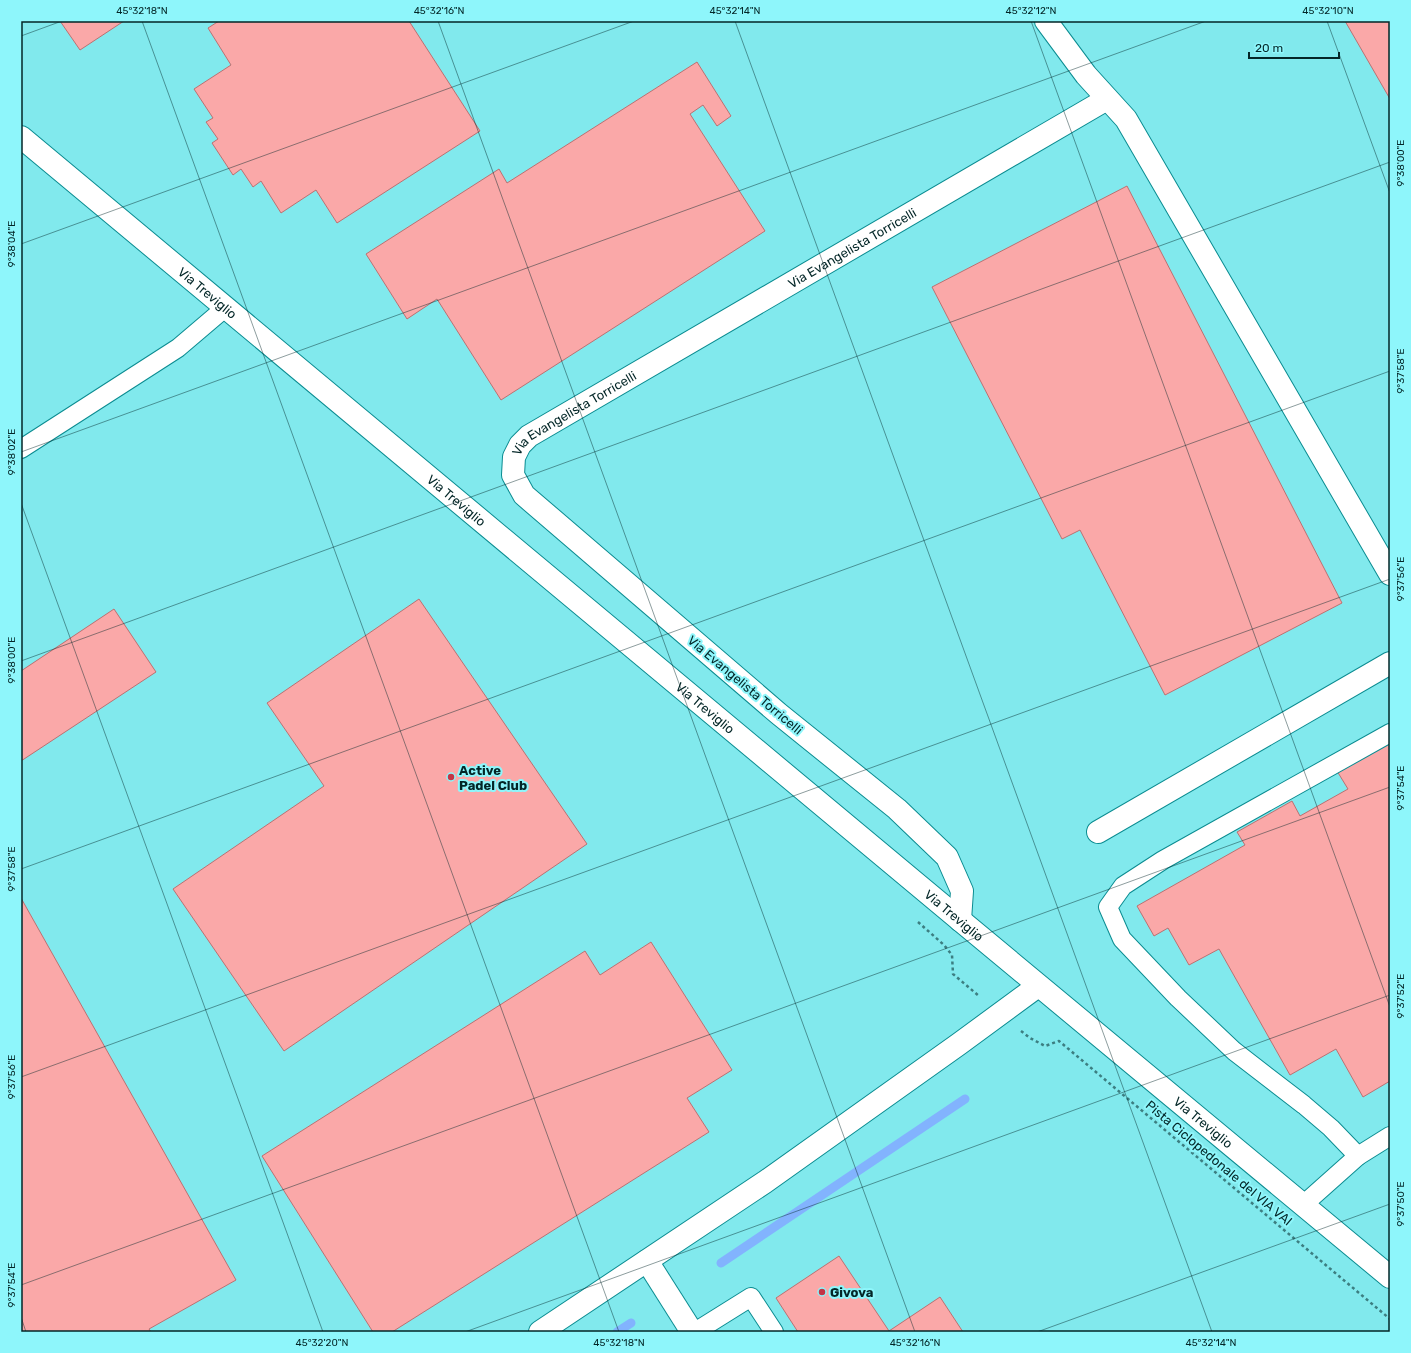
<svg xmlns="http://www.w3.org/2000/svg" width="1411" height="1353" font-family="Rubik,sans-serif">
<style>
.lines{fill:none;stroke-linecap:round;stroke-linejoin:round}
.stream{stroke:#82b3fe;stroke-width:9}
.building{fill:#faa8a8;stroke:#bc7071}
.service-casing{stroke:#0b8c91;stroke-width:20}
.minor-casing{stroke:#0b8c91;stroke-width:24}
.tertiary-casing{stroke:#0b8c91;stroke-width:24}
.path{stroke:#3c7e81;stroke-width:2.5;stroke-dasharray:3 3;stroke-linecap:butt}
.service{stroke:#fff;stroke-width:18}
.minor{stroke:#fff;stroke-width:22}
.tertiary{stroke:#fff;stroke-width:22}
.ticks{fill:none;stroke:#032627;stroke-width:1;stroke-opacity:0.45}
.poi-dot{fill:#c43445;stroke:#8ef6fb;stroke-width:1.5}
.labels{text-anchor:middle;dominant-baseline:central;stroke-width:4;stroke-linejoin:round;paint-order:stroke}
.street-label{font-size:13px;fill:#032627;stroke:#8ef6fb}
.poi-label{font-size:13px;font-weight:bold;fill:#032627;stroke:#8ef6fb;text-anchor:start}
.neatline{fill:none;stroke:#032627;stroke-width:1.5}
.ticks-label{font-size:10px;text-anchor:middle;fill:#032627}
</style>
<rect width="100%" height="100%" fill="#81e9ed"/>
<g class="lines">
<g class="stream">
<path d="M721,1263l244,-164"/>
<path d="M617,1332l14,-9"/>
</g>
</g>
<g class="building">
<path d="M60,21h64l-44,29z"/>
<path d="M219,21h190l71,110 -143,92 -21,-33 -35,23 -20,-32 -8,6 -12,-18 -8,6 -21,-32 6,-4 -12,-17 7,-4 -19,-29 37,-24 -23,-37z"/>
<path d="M1345,21h45v78z"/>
<path d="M697,62l34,54 -14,10 -14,-21 -13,9 75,117 -264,169 -64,-101 -30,20 -41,-65 133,-85 8,14z"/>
<path d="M1127,186l215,417 -177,92 -85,-165 -18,9 -130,-252z"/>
<path d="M419,599l168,245 -303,207 -111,-162 151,-103 -57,-83z"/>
<path d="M114,609l42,63 -135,89v-90z"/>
<path d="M1390,741v340l-27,16 -27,-48 -46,26 -71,-126 -30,16 -21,-37 -14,8 -17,-30 108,-61 -8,-13 55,-31 8,15 48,-27 -11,-18z"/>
<path d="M21,898l215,382 -87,49 2,3h-130z"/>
<path d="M651,942l81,128 -45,28 22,34 -317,200h-19l-111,-176 323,-205 15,24z"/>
<path d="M839,1256l50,75 -2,1h-89l-22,-34z"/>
<path d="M940,1297l23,35h-76l2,-1z"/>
</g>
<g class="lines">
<g class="service-casing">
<g id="service">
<path d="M21,449l157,-101 47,-40"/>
<path d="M1358,1156l32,-20"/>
<path d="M1303,1205l55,-49 -27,-28 -27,-23 -70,-54 -56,-53 -56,-59 -14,-32 15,-21 40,-26 227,-127"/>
<path d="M695,1332l56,-35 23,35"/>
</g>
</g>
<g class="minor-casing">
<g id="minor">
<path d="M1046,21l40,54 40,44 264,455"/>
<path d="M1098,832l292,-169"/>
<path id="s1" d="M960,920l2,-29 -15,-34 -50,-48 -118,-95 -255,-219 -11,-20 1,-18 6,-12 9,-9 578,-337"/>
<path d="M647,1261l45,71"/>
<path d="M540,1332l225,-150 194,-138 79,-58"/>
</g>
</g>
<g class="tertiary-casing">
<g id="tertiary">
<path id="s2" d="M21,137l939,783 430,357"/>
</g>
</g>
<g class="path">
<path d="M918,922l26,23 8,10 1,19 26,22"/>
<path d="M1021,1031l9,7 15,8 14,-5 331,278"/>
</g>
<use href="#service" class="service"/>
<use href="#minor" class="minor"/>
<use href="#tertiary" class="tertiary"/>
</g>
<path class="ticks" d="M142,21l477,1311M438,21l477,1311M735,21l477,1311M1031,21l359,986M1327,21l63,172M21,36l41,-15M21,244l613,-223M21,452l1185,-431M21,503l302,829M21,661l1369,-499M21,869l1369,-498M21,1077l1369,-498M21,1285l1369,-498M21,1317l5,15M465,1332l925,-337M1037,1332l353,-128"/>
<g class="poi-dot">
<circle cx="451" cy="777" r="4"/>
<circle cx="822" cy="1292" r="4"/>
</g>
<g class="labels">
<g class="street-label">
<text stroke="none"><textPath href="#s1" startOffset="1064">Via Evangelista Torricelli</textPath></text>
<text stroke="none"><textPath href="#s2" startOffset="243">Via Treviglio</textPath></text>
<text stroke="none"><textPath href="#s1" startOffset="740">Via Evangelista Torricelli</textPath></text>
<text stroke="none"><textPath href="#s2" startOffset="567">Via Treviglio</textPath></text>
<text transform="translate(745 685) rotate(40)">Via Evangelista Torricelli</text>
<text stroke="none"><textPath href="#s2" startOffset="891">Via Treviglio</textPath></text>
<text stroke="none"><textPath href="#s2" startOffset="1215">Via Treviglio</textPath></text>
<text stroke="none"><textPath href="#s2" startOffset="1539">Via Treviglio</textPath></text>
<text transform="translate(1219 1163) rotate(40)">Pista Ciclopedonale del VIA VAI</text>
</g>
<g class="poi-label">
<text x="459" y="770">Active<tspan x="459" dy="15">Padel Club</tspan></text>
<text x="830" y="1292">Givova</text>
</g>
</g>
<rect width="1411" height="1353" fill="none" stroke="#8ef6fb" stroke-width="44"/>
<path d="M1249 52v6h90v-6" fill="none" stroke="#032627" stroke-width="2"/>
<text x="1255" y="52" font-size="12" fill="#032627" stroke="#8ef6fb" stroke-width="3" paint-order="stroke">20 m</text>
<rect x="22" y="22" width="1367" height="1309" class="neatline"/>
<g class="ticks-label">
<text x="142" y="14">45°32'18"N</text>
<text x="439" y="14">45°32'16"N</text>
<text x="735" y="14">45°32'14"N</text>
<text x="1031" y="14">45°32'12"N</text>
<text x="1328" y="14">45°32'10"N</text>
<text transform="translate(1400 163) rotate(-90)" y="4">9°38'00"E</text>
<text transform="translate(11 244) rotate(-90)" y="4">9°38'04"E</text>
<text transform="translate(1400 371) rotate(-90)" y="4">9°37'58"E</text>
<text transform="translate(11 452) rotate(-90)" y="4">9°38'02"E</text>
<text transform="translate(1400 579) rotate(-90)" y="4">9°37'56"E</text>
<text transform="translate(11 660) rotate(-90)" y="4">9°38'00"E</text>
<text transform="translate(1400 788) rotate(-90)" y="4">9°37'54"E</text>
<text transform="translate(11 869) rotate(-90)" y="4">9°37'58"E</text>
<text transform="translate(1400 996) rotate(-90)" y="4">9°37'52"E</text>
<text transform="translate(11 1077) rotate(-90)" y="4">9°37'56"E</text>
<text transform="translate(1400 1204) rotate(-90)" y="4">9°37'50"E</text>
<text transform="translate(11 1285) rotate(-90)" y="4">9°37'54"E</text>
<text x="322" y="1346">45°32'20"N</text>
<text x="619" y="1346">45°32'18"N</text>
<text x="915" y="1346">45°32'16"N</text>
<text x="1211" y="1346">45°32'14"N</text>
</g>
</svg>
